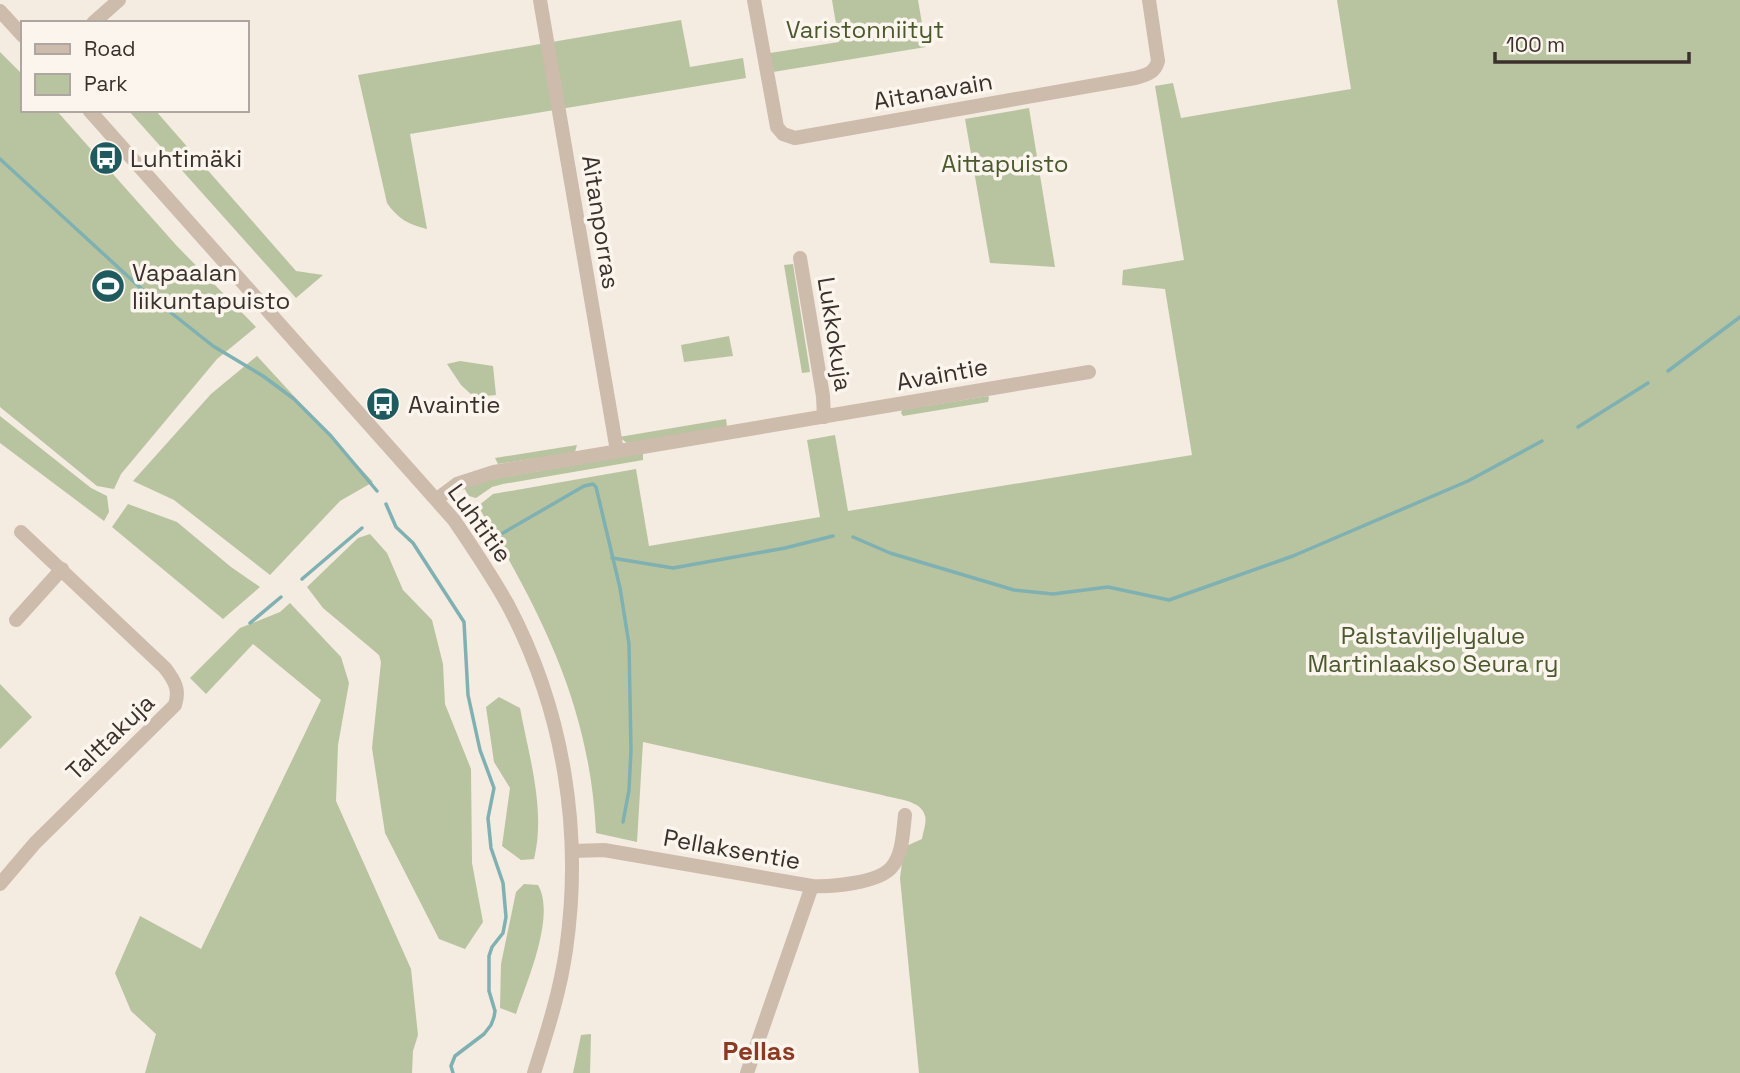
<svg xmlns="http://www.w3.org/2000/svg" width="1740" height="1073" font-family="'Space Grotesk',sans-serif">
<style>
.green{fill:#b8c4a0}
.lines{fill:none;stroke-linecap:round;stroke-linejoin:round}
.stream{stroke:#7fb0b2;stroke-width:3.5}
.minor{stroke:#cdbbac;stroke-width:14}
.labels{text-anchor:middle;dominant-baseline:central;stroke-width:7;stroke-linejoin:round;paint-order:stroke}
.park-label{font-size:24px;fill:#4a5a2e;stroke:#fbf5ee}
.street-label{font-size:24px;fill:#3b302b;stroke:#fbf5ee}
.poi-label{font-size:24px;fill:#3b302b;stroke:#fbf5ee;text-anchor:start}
.neighbourhood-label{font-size:26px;font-weight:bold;fill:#8c3b22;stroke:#fbf5ee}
</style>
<rect width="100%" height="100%" fill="#f4ebe1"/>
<g class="green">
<path d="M832,0h86l8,47 -153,25 -3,-19 69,-11z"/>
<path d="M1337,0h403v1073h-821l-19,-195 4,-31 18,-8c1,-7 5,-17 3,-23 -3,-16 -30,-17 -43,-21l-239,-53 -6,100 -41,-9c-6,-128 -55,-220 -118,-327l15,-12 143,-25 13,77 171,-29 -13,-77 28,-5 13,76 344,-56 -27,-166 -43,-4 1,-15 61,-10 -29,-174 18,-3 8,35 170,-29z"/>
<path d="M681,20l9,47 53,-9 3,20 -336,56 17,95c-18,-4 -30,-11 -40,-26l-29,-128z"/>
<path d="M0,52l23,23v35h33l120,135 80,82 -39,32 -96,115 -7,15 -17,-3 -97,-79z"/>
<path d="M1029,108l26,159 -65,-4 -25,-144z"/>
<path d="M128,110h27l141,161 27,4 -27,23z"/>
<path d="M793,264l17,108 -8,1 -18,-108z"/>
<path d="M729,336l4,20 -49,6 -3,-17z"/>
<path d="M257,356l116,126 -33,19 -70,74 -96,-75 -41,-19 78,-87z"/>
<path d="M460,361l33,5 3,29 -22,2 -13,-12 -14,-21z"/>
<path d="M988,396l1,2 -1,4 -85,14 -2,-3 1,-3z"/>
<path d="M0,416l91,72 16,8 2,16 -5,9 -104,-78z"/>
<path d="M726,419l1,8 -100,16 -8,-6z"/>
<path d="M577,445l-2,7 -77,12 -3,-6z"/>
<path d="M643,453v7l-140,24 -11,3 -16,11 -7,-2 -5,-8 12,-6z"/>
<path d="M128,504l49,18 54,45 29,20 -37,32 -111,-92z"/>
<path d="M370,534l17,19 16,37 29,30 11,44 2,40 26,65 1,94 11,59 -18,27 -26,-10 -54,-106 -13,-85 9,-86 -2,-7 -56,-47 -16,-21 51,-49z"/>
<path d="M290,603l51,54 8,26 -11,62 -2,56 75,168 7,66 -5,16 -1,22h-267l11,-39 -25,-23 -16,-38 25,-57 61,33 120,-249 -68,-56 -47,50 -16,-16 50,-50 40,-16z"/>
<path d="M0,684l32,33 -32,32z"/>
<path d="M499,697l21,11c9,49 26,102 14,151l-13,1 -19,-14 8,-58 -16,-26 -8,-55z"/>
<path d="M524,884l14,1c18,31 -11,96 -22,129l-16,-6 1,-44 15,-72z"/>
<path d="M591,1034l-1,39h-17l8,-38z"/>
</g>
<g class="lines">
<g class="stream">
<path d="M0,159l145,133 68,54 50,30 31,23 37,37 46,55"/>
<path d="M1668,371l72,-54"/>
<path d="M1578,427l70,-44"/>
<path d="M386,504l10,23 17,16 51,79 4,73 12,55 14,38 -6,30 3,30 12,35 3,34 -3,16 -11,14 -3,9v35l6,20 -1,6 -3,8 -7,9 -29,22 -4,10 2,7"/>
<path d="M503,533l81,-47 9,-2 3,3 24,101 9,56 2,106 -2,40 -6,32"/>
<path d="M853,537l37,16 124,37 39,4 55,-7 61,13 124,-44 175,-75 74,-40"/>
<path d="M612,558l61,10 112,-20 48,-12"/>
<path d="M302,579l60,-51"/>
<path d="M250,623l31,-26"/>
</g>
<g class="minor">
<path d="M540,0l77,451"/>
<path d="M754,0l23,127 6,7 12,4 340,-60c11,-3 20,-5 23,-17l-9,-61"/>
<path d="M0,11l23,25"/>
<path d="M93,23l26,-23"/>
<path d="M89,110l365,410c19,28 38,56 54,85 56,106 75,227 58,345 -6,42 -19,82 -32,123"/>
<path d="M800,258l23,138 1,21"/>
<path d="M437,499l20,-15 37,-12 595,-100"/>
<path d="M16,620l46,-51"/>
<path d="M573,851l31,-1 208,36c20,1 65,-3 79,-18 12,-13 12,-37 14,-53"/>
<path d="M0,884l35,-41 140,-138c5,-15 0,-24 -10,-37l-144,-136"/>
<path d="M747,1073l65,-187"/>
</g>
</g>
<defs>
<g id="bus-disc" transform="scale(1.75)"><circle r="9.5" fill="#1f5a5e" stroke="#fbf5ee"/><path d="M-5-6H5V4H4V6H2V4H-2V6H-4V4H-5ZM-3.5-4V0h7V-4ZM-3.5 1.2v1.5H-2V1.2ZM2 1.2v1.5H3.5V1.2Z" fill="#fff"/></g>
<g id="stadium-disc" transform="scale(1.75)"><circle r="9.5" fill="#1f5a5e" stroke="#fbf5ee"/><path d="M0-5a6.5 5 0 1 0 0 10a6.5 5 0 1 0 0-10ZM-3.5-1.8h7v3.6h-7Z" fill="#fff"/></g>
</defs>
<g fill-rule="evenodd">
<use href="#bus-disc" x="106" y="158"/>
<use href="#stadium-disc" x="108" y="286"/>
<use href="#bus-disc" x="383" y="404"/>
</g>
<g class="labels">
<g class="park-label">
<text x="865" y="29">Varistonniityt</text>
<text x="1005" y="163">Aittapuisto</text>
<text x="1433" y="635">Palstaviljelyalue<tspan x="1433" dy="28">Martinlaakso Seura ry</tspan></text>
</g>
<g class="street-label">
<text transform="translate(933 91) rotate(-10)">Aitanavain</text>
<text transform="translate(601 222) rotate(81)">Aitanporras</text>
<text transform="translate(835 334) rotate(81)">Lukkokuja</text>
<text transform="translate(942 374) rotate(-10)">Avaintie</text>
<text transform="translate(480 523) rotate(54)">Luhtitie</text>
<text transform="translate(110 737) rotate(-44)">Talttakuja</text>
<text transform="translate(732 849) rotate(10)">Pellaksentie</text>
</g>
<g class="poi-label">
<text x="130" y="158">Luhtimäki</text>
<text x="132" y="272">Vapaalan<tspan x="132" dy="28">liikuntapuisto</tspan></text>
<text x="408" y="404">Avaintie</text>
</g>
<g class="neighbourhood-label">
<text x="759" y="1051">Pellas</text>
</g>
</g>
<rect x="21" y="21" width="228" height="91" fill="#fbf5ee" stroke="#aea6a0" stroke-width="2"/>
<rect x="35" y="44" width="35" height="10" fill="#cdbbac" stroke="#aea6a0" stroke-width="2"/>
<text x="84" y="56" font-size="21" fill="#3b302b">Road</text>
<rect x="35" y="74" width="35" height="21" fill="#b8c4a0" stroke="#aea6a0" stroke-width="2"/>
<text x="84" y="91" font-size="21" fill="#3b302b">Park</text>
<path d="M1495 52v10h194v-10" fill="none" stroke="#3b302b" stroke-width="3.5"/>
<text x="1506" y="52" font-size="21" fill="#3b302b" stroke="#fbf5ee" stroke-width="5" paint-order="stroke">100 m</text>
</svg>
